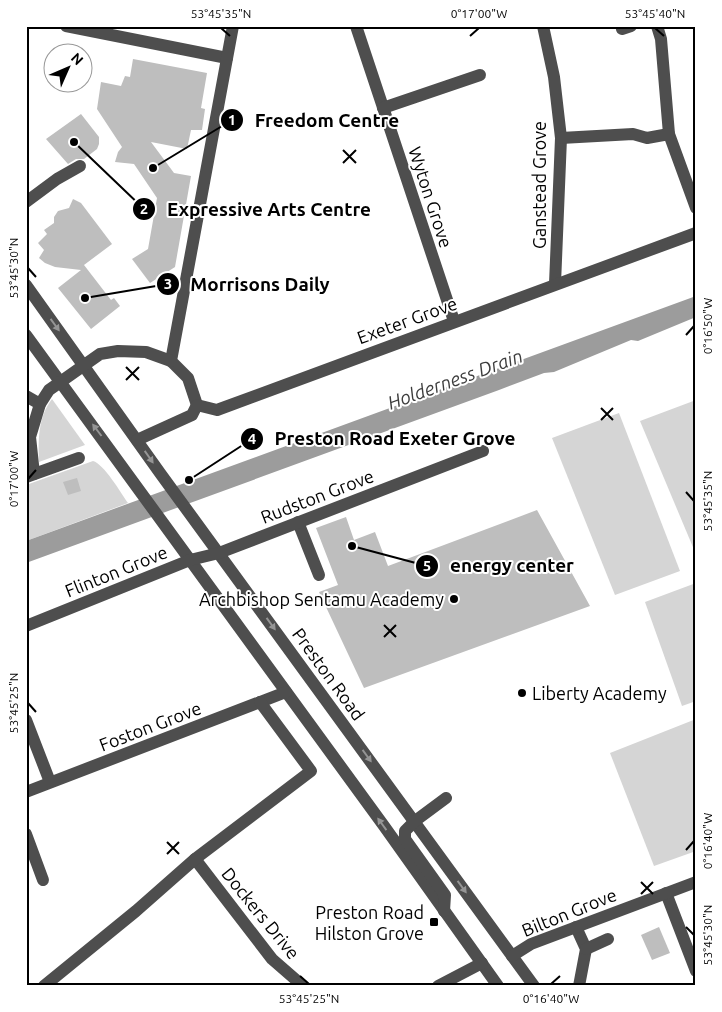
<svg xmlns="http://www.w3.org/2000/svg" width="722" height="1012" font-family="Ubuntu,sans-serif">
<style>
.green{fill:#d5d5d5}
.water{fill:#9c9c9c}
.building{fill:#bebebe}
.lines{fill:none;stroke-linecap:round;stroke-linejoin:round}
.minor{stroke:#4e4e4e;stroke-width:12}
.oneway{fill:#959595}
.ticks{fill:none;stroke:#000;stroke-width:2}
.poi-dot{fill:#000;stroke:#fff;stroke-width:2}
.labels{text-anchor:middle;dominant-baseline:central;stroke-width:4;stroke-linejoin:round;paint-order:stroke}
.street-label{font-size:18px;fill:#000;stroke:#fff}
.poi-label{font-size:18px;fill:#000;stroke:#fff;text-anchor:end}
.water-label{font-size:19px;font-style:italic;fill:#3d3d3d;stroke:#fff}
.leader{fill:none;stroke:#000;stroke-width:2}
.callout-dot{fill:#000;stroke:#fff;stroke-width:2}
.mark-label{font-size:15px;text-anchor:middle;font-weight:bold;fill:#fff}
.callout-label{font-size:19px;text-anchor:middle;font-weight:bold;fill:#000;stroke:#fff;stroke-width:4;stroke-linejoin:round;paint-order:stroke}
.neatline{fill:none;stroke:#000;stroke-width:2}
.ticks-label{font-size:12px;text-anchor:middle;fill:#000}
</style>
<rect width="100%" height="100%" fill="#fff"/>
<g class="green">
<path d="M52,399l33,46 -46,17c-1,-22 -1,-45 13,-63z"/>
<path d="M696,400v151l-1,1 -55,-131z"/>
<path d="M619,413l61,158 -65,24 -63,-157z"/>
<path d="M93,461c11,3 28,32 35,42l-102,38v-56z"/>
<path d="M696,583v118l-14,5 -37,-104z"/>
<path d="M696,719v132l-42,15 -44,-113z"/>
</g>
<path class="water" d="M696,296v21l-58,24 -7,-1 -77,32 -10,1 -45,17 -473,173v-22z"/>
<g class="building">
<path d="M133,59l74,14 -6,35 4,1 -3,21h-11l-4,19 -36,-7 23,31 17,3 -16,91 -25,16 -18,-24 16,-10 9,-51 -23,-34 -19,-2 3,-10 4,-5 -25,-38 4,-27 20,4 4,-10 5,1z"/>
<path d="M81,114l18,23v7l-2,5 -13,10h-8l-8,5 -22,-25z"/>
<path d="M73,199l8,4 31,41 -28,21 27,35 3,-2 6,8 -29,23 -33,-41 23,-18 -26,-3 -10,-4 -6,-5 5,-8 -6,-7 9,-9 -3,-4 10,-7v-6l4,-6 11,-3z"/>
<path d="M77,478l4,13 -13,4 -5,-13z"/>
<path d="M537,510l53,96 -226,82 -45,-96 19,-7 -22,-57 30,-11 8,23 21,-8 13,34z"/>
<path d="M659,927l11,26 -18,7 -11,-25z"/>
</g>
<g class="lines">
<g class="minor">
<path d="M66,26l161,32"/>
<path d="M356,26l98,295"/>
<path d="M543,26l11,51 7,61 -6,146"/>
<path d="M657,26l4,13 8,95 27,74"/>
<path d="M622,29l9,-3"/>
<path d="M383,108l97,-33"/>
<path d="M561,138l72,-4 14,4 22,-4"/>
<path d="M26,202l31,-23 23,-13"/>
<path d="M26,285l134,188 374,513"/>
<path d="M26,335l358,491 114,160"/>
<path d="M26,396l14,8"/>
<path d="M197,405l-9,-27 -17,-17 62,-335"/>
<path d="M137,440l55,-25 5,-10 20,5 479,-177"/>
<path d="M34,474l-4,-37 10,-33 9,-14 51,-36 18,-3 28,1 25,9"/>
<path d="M26,477l53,-19"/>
<path d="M298,522l21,53"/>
<path d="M26,626l164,-66 29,-7 264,-102"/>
<path d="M26,720l24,62"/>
<path d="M26,792l260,-100"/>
<path d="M26,834l17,46"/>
<path d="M195,859l77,100 31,27"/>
<path d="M666,893l30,78"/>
<path d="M444,911l1,-16 -40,-56v-8l10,-10 31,-23"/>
<path d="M576,927l10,22 -7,37"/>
<path d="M586,949l22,-10"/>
<path d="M512,956l19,-12 165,-62"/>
<path d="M44,986l92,-75 59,-52 116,-88 -51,-69"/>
<path d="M438,986l44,-23"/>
</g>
</g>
<defs><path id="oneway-solid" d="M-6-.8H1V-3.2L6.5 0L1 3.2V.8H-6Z" transform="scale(1.25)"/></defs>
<g class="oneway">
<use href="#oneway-solid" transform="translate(55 325) rotate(54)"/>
<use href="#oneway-solid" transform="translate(97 430) rotate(-127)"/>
<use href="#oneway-solid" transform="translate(149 457) rotate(55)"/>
<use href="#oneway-solid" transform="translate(271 624) rotate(54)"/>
<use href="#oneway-solid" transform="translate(367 756) rotate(54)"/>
<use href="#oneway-solid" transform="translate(382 824) rotate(-126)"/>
<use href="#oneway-solid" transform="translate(462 887) rotate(54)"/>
</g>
<path class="ticks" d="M221,28l9,8M655,28l9,8M470,36l9,-8M343,150l13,13M343,163l13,-13M28,268l8,9M686,335l8,-9M126,367l13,13M126,380l13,-13M601,408l12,12M601,420l12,-12M28,479l8,-9M686,492l8,9M384,625l12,12M384,637l12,-12M28,703l8,9M167,842l12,12M686,850l8,-9M167,854l12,-12M641,882l12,12M641,894l12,-12M686,927l8,8M300,976l9,8M551,984l9,-8"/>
<g class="poi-dot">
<circle cx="454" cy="599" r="5"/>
<circle cx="522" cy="693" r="5"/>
<rect x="429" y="917" width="10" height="10" rx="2.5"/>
</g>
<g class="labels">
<g class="street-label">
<text transform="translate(539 185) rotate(-90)">Ganstead Grove</text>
<text transform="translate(431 197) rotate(72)">Wyton Grove</text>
<text transform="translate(407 320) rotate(-20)">Exeter Grove</text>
<text transform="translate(317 496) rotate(-21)">Rudston Grove</text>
<text transform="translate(116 571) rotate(-22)">Flinton Grove</text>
<text transform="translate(329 674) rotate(54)">Preston Road</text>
<text transform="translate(150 726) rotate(-21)">Foston Grove</text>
<text transform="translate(569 912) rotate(-22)">Bilton Grove</text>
<text transform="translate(261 913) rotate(51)">Dockers Drive</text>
</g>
<g class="poi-label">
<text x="444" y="599">Archbishop Sentamu Academy</text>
<text x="532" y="693" text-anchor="start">Liberty Academy</text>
<text x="424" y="912">Preston Road<tspan x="424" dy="21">Hilston Grove</tspan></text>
</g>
<g class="water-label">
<text transform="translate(455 379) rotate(-20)">Holderness Drain</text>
</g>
</g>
<path class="leader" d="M153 168L232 120M74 142L144 209M85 298L168 284M189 480L252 439M352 546L427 566"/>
<g class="callout-dot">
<circle cx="153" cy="168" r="5"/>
<circle cx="74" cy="142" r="5"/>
<circle cx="85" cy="298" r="5"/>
<circle cx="189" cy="480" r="5"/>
<circle cx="352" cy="546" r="5"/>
<circle cx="232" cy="120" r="12"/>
<circle cx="144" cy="209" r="12"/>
<circle cx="168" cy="284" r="12"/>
<circle cx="252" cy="439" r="12"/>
<circle cx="427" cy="566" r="12"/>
</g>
<g class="mark-label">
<text x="232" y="125">1</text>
<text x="144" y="214">2</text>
<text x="168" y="289">3</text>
<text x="252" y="444">4</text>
<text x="427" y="571">5</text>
</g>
<g class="callout-label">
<text x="327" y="127">Freedom Centre</text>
<text x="269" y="216">Expressive Arts Centre</text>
<text x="260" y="291">Morrisons Daily</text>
<text x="395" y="445">Preston Road Exeter Grove</text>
<text x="512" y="572">energy center</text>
</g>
<rect width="722" height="1012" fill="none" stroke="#ffffff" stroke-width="55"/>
<g transform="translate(68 68) rotate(45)"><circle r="24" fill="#ffffff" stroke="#999999"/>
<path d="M0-4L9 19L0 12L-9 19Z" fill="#000000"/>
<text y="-8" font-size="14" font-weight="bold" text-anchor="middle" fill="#000000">N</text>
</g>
<rect x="28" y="28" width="666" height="956" class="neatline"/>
<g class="ticks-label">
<text x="221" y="18">53°45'35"N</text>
<text x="479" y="18">0°17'00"W</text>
<text x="655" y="18">53°45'40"N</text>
<text transform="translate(14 268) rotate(-90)" y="4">53°45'30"N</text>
<text transform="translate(708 326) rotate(-90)" y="4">0°16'50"W</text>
<text transform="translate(14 479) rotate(-90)" y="4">0°17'00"W</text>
<text transform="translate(708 501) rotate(-90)" y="4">53°45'35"N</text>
<text transform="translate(14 703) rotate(-90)" y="4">53°45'25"N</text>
<text transform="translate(708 841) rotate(-90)" y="4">0°16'40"W</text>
<text transform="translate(708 935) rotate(-90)" y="4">53°45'30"N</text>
<text x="309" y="1003">53°45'25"N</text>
<text x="551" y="1003">0°16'40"W</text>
</g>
</svg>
